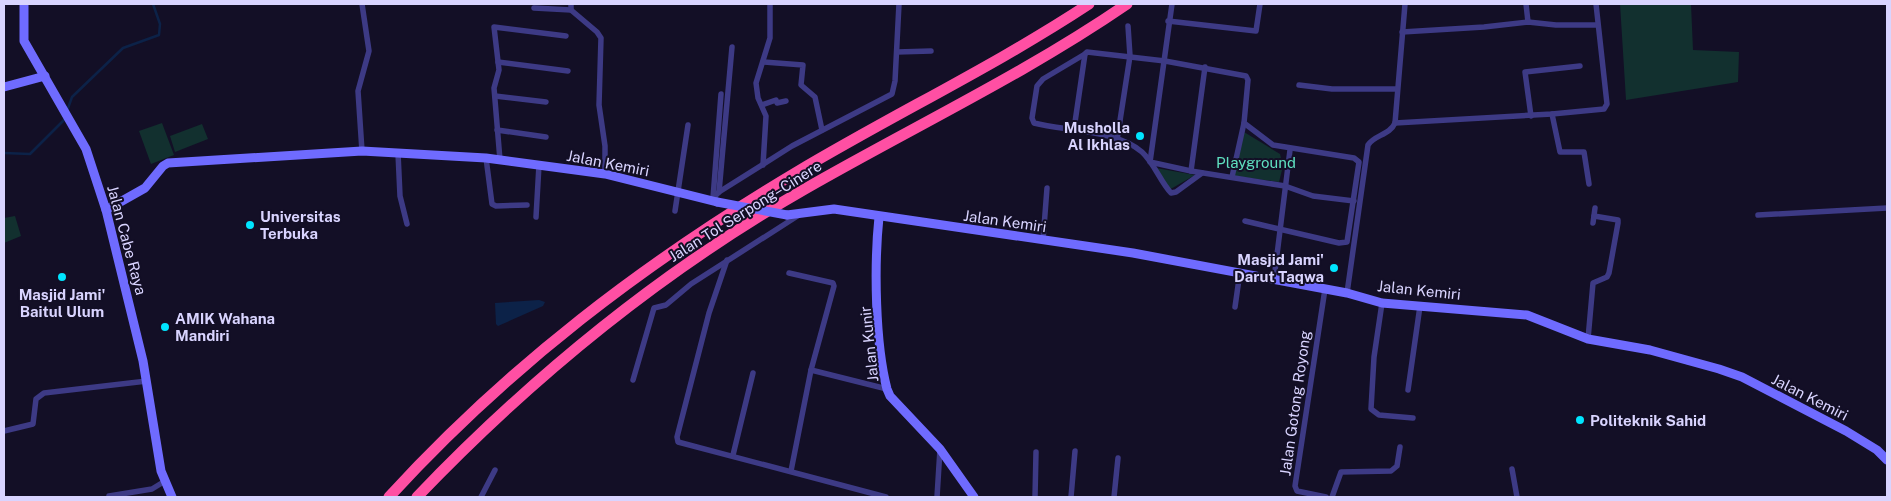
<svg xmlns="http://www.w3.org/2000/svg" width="1891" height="501" font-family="'Public Sans',sans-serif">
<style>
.green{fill:#12302f}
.water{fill:#0c2248}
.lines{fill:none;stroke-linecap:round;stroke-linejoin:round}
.stream{stroke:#0c2248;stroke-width:2.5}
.street{stroke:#3d3a85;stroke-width:5.5}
.secondary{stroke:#6f6bff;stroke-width:9}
.highway{stroke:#ff4fa3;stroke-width:11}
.secondary-bridge{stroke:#6f6bff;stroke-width:9}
.poi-dot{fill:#00e5ff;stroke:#130f26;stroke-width:2}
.labels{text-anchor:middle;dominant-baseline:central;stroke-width:4;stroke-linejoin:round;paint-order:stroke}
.poi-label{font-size:15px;font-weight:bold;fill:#d9d4ff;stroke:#130f26;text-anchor:start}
.park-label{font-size:15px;fill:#5fe0c0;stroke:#130f26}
.street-label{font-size:15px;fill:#d9d4ff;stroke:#130f26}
</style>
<rect width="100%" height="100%" fill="#130f26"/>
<g class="green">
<path d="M1620,4h71l2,46 46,2 -1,30 -112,18z"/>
<path d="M162,123l12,32 -23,9 -12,-33z"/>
<path d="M202,124l6,15 -33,13 -5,-16z"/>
<path d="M1244,132l36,22 3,12 -4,16 -45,-6z"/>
<path d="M1156,168l39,7 -26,15z"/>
<path d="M15,216l6,20 -17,7v-25z"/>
</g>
<path class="water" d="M539,300l6,2 -2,4 -45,20 -2,-2 -1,-21z"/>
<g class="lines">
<g class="stream">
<path d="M67,111l5,-14 51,-49 36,-13 1,-11 -7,-20"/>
<path d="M4,153l26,1 35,-35"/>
</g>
<g class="street">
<path d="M362,4l7,47 -11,40 4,60"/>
<path d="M571,4v6l26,22 4,6 -2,67 6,41v28"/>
<path d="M1172,4l-22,158 41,9 94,15 28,10 41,5"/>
<path d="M1526,4l2,18"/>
<path d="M534,8l37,2"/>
<path d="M1168,21l88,10 4,-27"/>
<path d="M1402,32l82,-5 44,-5 28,3h41"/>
<path d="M897,52l34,-1"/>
<path d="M1085,54l-42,25 -6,7 -5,32 2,5c30,8 83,7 108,29 12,11 18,29 29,41l5,-1 26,-19"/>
<path d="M498,62l70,9"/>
<path d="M764,62l39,3 -2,20 14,12 7,33"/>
<path d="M1299,85l33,4h65"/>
<path d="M495,96l51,6"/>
<path d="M762,105l14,-5 1,3 9,-2"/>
<path d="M1552,114l8,38h24l5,32"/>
<path d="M1531,116l-6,-44 55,-6"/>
<path d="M1395,123l157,-9 52,-5 3,-5 -11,-100"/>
<path d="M1074,129l11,-75 2,-2 78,9 81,15 2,4 -4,43 29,22 81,13 5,4 -12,80 -8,1 -94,-22"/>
<path d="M497,130l49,7"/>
<path d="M1117,140l13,-84 -2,-30"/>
<path d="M398,153l2,43 7,28"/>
<path d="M486,158l6,46 4,2 31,-1"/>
<path d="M500,160l-6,-72 5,-18 -5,-43 72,9"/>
<path d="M763,165l3,-49 -8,-18 -2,-15 14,-45v-34"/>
<path d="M1191,171l14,-104"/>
<path d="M1232,177l12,-54"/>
<path d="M719,192l13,-145"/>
<path d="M713,198l8,-104"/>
<path d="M711,200l8,-8 73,-46 100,-52 3,-13 4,-77"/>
<path d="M675,211l13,-86"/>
<path d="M1758,215l129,-7"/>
<path d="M536,217l3,-52"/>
<path d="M1593,223l2,-15"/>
<path d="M1043,240l4,-52"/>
<path d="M727,260l-18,53 -32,124 1,5 208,55"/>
<path d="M789,273l44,10 1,3 -23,84 -20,101"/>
<path d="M1274,279l16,-129"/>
<path d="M1325,289l-30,197 2,5 29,6"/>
<path d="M1347,293l21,-148c6,-10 22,-10 27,-22l10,-119"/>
<path d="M1382,303l-8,54 -3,52 8,6 34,3"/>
<path d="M1235,307l5,-35"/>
<path d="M1588,339l5,-56 14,-6 2,-4 9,-50v-3l-24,-4"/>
<path d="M811,370l76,19"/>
<path d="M633,380l21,-72 12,-3 25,-21 108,-69"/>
<path d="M1408,390l12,-84"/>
<path d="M4,431l29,-7 3,-25 8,-6 103,-12"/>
<path d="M733,455l20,-82"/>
<path d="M1512,469l5,28"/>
<path d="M109,496l43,-7 13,-8"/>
<path d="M481,497l14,-27"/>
<path d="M937,497l3,-48"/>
<path d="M1035,497l1,-45"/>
<path d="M1071,497l4,-46"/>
<path d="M1114,497l4,-39"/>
<path d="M1332,497l9,-25 50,-1 6,-5 3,-19"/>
</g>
<g class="secondary">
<path d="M24,4v37l62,108 20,61 37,151 18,110 11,26"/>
<path d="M4,87l41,-11"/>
<path d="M106,210l39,-22 18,-22 5,-3 194,-12 124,7 119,16 112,28"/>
<path d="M787,215l47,-6 299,44 214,40 35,10 145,12 61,24 62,11 69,19 23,8 104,54 31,19 10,10"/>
<path d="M879,217c-5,48 -4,126 8,172l3,7 50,53 34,48"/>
</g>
<g class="highway">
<path d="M389,497c120,-131 255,-234 408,-325 97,-58 198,-106 292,-168"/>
<path d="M417,497c115,-120 243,-225 388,-308 108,-62 220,-115 322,-185"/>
</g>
<path class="secondary-bridge" d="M717,202l70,13"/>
</g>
<g class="poi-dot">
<circle cx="1140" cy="136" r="5"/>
<circle cx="250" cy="225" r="5"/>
<circle cx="1334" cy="268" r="5"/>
<circle cx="62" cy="277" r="5"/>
<circle cx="165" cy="327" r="5"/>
<circle cx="1580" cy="420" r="5"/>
</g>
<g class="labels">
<g class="poi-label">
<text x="1130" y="127" text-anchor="end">Musholla<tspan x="1130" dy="17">Al Ikhlas</tspan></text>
<text x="260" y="216">Universitas<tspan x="260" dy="17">Terbuka</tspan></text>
<text x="1324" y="259" text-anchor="end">Masjid Jami'<tspan x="1324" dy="17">Darut Taqwa</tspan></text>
<text x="62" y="294" text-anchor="middle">Masjid Jami'<tspan x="62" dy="17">Baitul Ulum</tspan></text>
<text x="175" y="318">AMIK Wahana<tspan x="175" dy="17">Mandiri</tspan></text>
<text x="1590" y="420">Politeknik Sahid</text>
</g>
<g class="park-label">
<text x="1256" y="162">Playground</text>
</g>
<g class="street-label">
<text transform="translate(608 163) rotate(11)">Jalan Kemiri</text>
<text transform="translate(745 211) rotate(-32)">Jalan Tol Serpong–Cinere</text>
<text transform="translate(1005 221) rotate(8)">Jalan Kemiri</text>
<text transform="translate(127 240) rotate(75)">Jalan Cabe Raya</text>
<text transform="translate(1419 290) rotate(6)">Jalan Kemiri</text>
<text transform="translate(869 344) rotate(-96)">Jalan Kunir</text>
<text transform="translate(1810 397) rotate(27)">Jalan Kemiri</text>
<text transform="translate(1295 403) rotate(-82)">Jalan Gotong Royong</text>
</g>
</g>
<rect width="1891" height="501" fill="none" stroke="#d9d4ff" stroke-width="10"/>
</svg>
